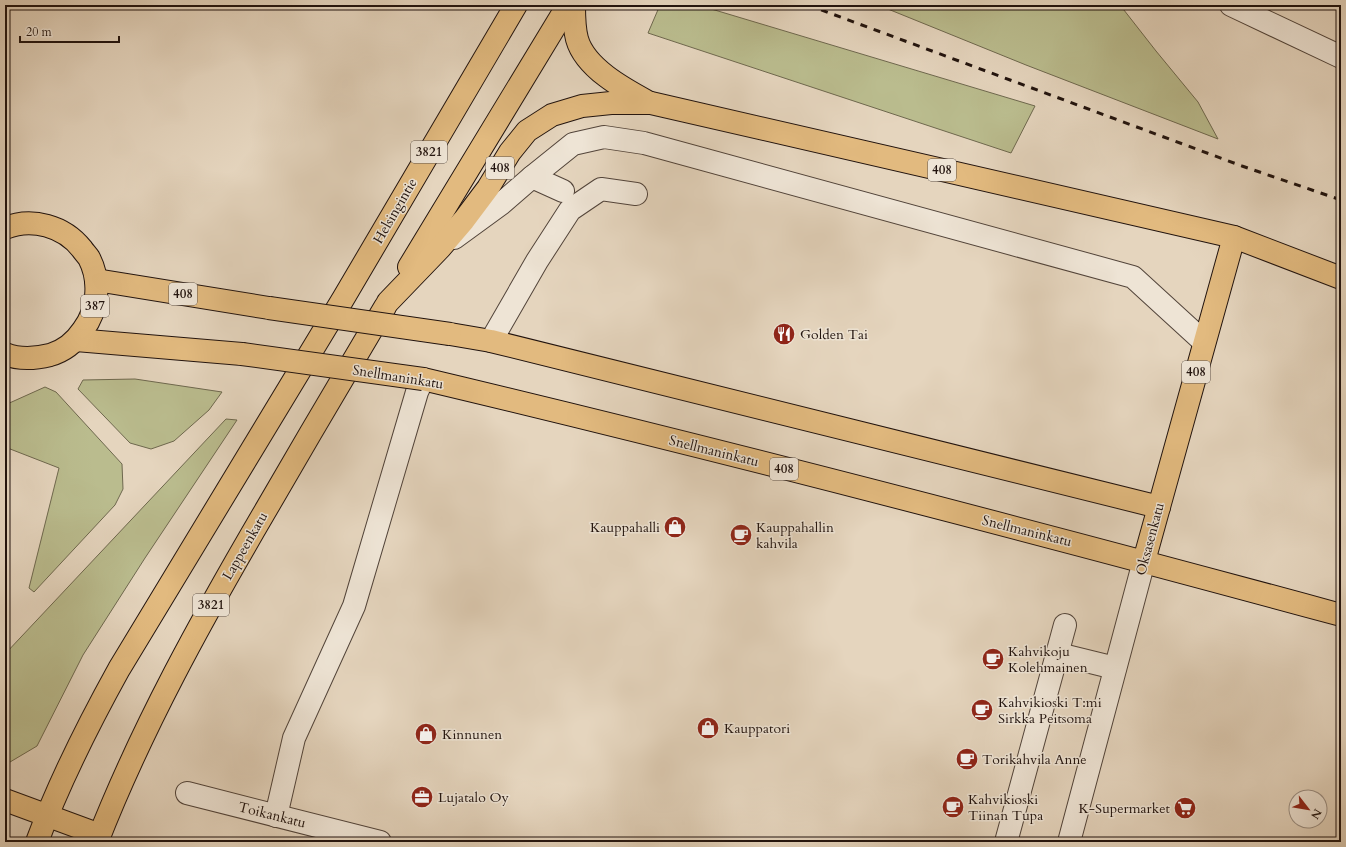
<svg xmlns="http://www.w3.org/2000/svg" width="1346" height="847" font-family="Cardo,serif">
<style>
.green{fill:#babc8e;stroke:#6e684e}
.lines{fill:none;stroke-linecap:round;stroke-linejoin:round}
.minor-casing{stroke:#52443a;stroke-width:24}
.major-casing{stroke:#21130e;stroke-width:24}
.minor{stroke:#eee4d5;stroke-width:22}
.major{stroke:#e2ba7f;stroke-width:22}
.rail{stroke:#21130e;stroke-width:3;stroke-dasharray:7 7;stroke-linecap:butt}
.major-bridge-casing{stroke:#21130e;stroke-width:24;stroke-linecap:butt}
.major-bridge{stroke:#e2ba7f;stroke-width:22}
.labels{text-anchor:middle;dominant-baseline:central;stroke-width:3;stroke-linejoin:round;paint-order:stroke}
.shield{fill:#eee4d5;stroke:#5e524a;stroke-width:1}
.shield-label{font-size:13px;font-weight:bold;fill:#21130e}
.street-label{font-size:14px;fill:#21130e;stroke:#eee4d5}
.poi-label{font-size:14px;fill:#21130e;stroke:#eee4d5;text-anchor:start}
</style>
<rect width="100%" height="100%" fill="#e5d5be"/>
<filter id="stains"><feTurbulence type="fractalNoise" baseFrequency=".005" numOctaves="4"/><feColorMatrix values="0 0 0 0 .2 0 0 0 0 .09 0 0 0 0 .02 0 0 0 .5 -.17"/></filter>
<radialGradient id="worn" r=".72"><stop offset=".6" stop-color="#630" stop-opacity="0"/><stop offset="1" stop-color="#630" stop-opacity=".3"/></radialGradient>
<g class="green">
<path d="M660,5h38l337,101 -24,47 -363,-120z"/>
<path d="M878,5h242l36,46 42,51 20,37 -192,-74z"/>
<path d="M135,379l87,13 -13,18 -35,31 -23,8 -21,-6 -52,-54 5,-9z"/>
<path d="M45,387l11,5 66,72 1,25 -8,16 -81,87 -5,-4 30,-120 -54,-21v-42z"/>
<path d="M226,419l11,1 -92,138 -62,97 -46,91 -32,19v-111z"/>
</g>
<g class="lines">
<g class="minor-casing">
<g id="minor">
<path d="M1231,5l110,52"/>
<path d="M532,177l41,-33 31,-7 40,6 489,134 71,65"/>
<path d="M454,238l48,-35 30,-26 31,14"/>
<path d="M491,341l46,-80 33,-51 31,-21 35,5"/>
<path d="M1058,654l57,14"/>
<path d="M187,793l193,49"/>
<path d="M276,816l18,-78 60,-132 63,-214 6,-13"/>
<path d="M1006,842l59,-217"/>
<path d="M1069,842l75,-281"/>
</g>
</g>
<g class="major-casing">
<g id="major">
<path d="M574,5c0,11 0,23 3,34 8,29 47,50 71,63"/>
<path d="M5,228c27,-11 59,-2 77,21 2,3 5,6 7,9 12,23 9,52 -6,72 -8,12 -19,21 -33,25 -16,4 -30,5 -45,-1"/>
<path d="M409,267l159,-262"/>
<path d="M96,280l173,28"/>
<path d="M388,302l52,-54 24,-28 24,-32 22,-36 17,-21 25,-16 30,-9 29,-3h40l583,134 107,41"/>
<path d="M450,334l41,7 668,166"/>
<path d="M76,340l166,14"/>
<path d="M423,379c307,73 613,153 918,236"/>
<path d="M1144,561l90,-324"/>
<path d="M5,800l95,35"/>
<path d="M37,842c22,-60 51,-117 82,-173l224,-370 173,-294"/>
<path d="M97,842c45,-115 105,-223 167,-329 40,-69 80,-137 121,-206"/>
</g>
</g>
<use href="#minor" class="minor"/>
<use href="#major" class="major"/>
<path class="rail" d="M808,5l434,161 99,34"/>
<g class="major-bridge-casing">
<g id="major-bridge">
<path d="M269,308l181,26"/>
<path d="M242,354l181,25"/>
</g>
</g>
<use href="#major-bridge" class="major-bridge"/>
</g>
<defs>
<g id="restaurant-disc" transform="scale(1.15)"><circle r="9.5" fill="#8f2418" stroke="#eee4d5"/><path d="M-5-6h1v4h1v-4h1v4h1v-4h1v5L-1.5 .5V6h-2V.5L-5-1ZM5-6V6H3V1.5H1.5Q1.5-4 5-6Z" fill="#fff"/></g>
<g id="shop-disc" transform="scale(1.15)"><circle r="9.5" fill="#8f2418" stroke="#eee4d5"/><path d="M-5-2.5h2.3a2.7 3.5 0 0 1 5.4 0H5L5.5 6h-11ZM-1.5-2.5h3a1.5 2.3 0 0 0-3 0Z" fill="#fff"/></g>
<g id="cafe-disc" transform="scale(1.15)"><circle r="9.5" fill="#8f2418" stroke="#eee4d5"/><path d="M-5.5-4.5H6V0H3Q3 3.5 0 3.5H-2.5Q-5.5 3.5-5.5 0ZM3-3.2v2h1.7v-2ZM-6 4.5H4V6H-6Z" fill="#fff"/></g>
<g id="office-disc" transform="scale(1.15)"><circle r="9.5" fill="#8f2418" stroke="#eee4d5"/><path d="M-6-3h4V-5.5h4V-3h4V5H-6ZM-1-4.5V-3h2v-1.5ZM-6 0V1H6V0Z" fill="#fff"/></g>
<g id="supermarket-disc" transform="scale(1.15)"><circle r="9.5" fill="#8f2418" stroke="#eee4d5"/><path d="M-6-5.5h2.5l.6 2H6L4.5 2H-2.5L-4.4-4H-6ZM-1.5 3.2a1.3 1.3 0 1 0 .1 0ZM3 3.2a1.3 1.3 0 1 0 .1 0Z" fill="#fff"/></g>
</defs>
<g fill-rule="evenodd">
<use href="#restaurant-disc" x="784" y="334"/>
<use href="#shop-disc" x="675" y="527"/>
<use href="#cafe-disc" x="741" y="535"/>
<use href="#cafe-disc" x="993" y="659"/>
<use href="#cafe-disc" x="982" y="710"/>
<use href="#shop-disc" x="708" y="728"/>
<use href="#shop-disc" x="426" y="734"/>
<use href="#cafe-disc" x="967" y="759"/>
<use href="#office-disc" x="422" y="797"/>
<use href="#cafe-disc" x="953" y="807"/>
<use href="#supermarket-disc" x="1185" y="808"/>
</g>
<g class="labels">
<g class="shield">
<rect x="411" y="141" width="36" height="22" rx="3"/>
<rect x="486" y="157" width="28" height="22" rx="3"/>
<rect x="928" y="159" width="28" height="22" rx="3"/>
<rect x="169" y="283" width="28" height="22" rx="3"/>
<rect x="81" y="295" width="28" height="22" rx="3"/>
<rect x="1182" y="361" width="28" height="22" rx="3"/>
<rect x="770" y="458" width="28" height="22" rx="3"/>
<rect x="193" y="594" width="36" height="22" rx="3"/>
</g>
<g class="shield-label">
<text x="429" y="152">3821</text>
<text x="500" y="168">408</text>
<text x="942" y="170">408</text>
<text x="183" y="294">408</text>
<text x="95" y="306">387</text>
<text x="1196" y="372">408</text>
<text x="784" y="469">408</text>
<text x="211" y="605">3821</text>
</g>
<g class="street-label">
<text transform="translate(395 211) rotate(-60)">Helsingintie</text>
<text transform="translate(398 377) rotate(9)">Snellmaninkatu</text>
<text transform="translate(714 451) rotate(14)">Snellmaninkatu</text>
<text transform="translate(1027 531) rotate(14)">Snellmaninkatu</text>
<text transform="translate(1150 539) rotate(-75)">Oksasenkatu</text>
<text transform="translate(245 546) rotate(-60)">Lappeenkatu</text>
<text transform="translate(272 815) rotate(14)">Toikankatu</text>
</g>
<g class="poi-label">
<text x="800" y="334">Golden Tai</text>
<text x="660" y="527" text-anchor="end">Kauppahalli</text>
<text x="756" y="527">Kauppahallin<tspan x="756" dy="16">kahvila</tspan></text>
<text x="1008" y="651">Kahvikoju<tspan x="1008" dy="16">Kolehmainen</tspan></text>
<text x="998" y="702">Kahvikioski T:mi<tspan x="998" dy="16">Sirkka Peitsoma</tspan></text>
<text x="724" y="728">Kauppatori</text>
<text x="442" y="734">Kinnunen</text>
<text x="982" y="759">Torikahvila Anne</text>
<text x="438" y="797">Lujatalo Oy</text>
<text x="968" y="799">Kahvikioski<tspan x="968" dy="16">Tiinan Tupa</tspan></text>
<text x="1170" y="808" text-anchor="end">K-Supermarket</text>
</g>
</g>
<rect width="1346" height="847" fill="none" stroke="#e5d5be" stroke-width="20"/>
<rect x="6" y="6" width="1334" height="835" fill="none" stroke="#21130e" stroke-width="2"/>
<rect x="10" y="10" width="1326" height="827" fill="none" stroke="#21130e"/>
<g transform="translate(1308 809) rotate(121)"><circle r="19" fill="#eee4d5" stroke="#9c9085"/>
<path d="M0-3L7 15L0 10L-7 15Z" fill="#8f2418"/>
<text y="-6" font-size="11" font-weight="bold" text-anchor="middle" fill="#21130e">N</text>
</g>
<path d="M20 36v6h99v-6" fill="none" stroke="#21130e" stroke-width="2"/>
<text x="26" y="36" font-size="12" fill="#21130e" stroke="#eee4d5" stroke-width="3" paint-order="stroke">20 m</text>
<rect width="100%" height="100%" filter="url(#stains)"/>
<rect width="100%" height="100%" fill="url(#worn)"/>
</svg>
